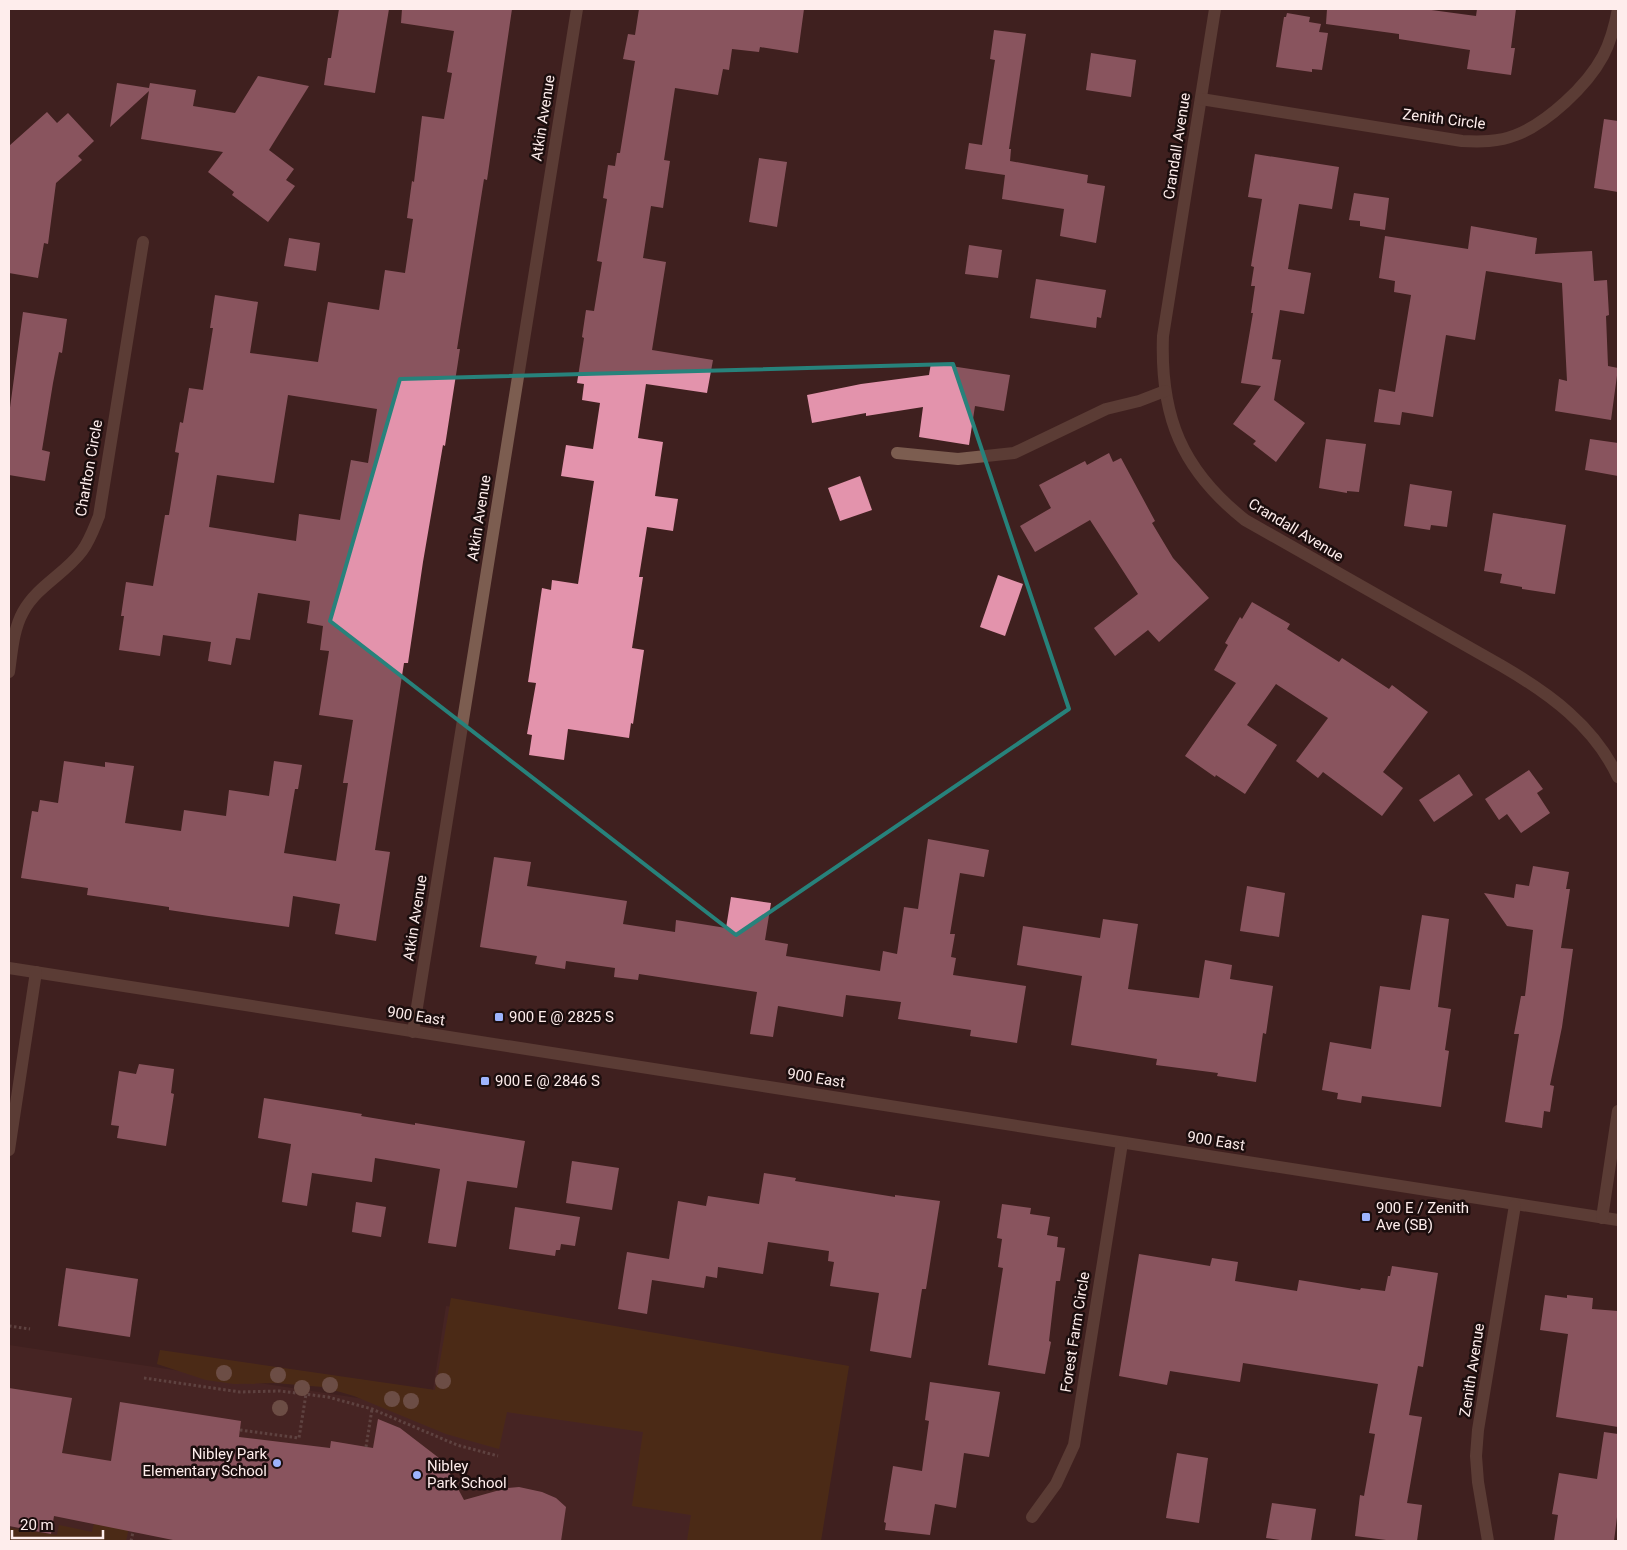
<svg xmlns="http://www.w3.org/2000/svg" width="1627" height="1550" font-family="Roboto,sans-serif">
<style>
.built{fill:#4f2928}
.green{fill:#5a370d}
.building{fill:#e393ac;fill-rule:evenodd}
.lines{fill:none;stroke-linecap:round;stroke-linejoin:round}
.path{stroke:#846a69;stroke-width:3;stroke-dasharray:2.5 2.5;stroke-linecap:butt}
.minor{stroke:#7c5d50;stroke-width:12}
.tree{fill:#a38473}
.marked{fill:none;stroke:#27827b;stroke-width:4;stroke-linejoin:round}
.poi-dot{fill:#9db4fd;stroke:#1c0e0e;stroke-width:2}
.labels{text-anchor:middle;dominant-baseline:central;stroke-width:5;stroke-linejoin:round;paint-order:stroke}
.street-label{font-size:15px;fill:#feedec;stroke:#1c0e0e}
.poi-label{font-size:15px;fill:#feedec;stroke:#1c0e0e;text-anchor:start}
</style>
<rect width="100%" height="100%" fill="#3f201f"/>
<path class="built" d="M446,1306l395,60 -27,175h-805v-196l421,64z"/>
<g class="green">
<path d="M451,1298l398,68 -28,175h-134l4,-26 -59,-9 11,-74 -136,-20 -8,37 -53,-15 -92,-38 -31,-9 -48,-4 -41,1 -28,-4 -49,-16 3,-14 275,40z"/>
<path d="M95,1519l34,8 -3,14h-117v-13l48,7 2,-10 33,7z"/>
</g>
<g class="building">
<path d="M339,9h50l-14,84 -51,-8 4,-27h3z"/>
<path d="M402,9h110l-25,171 -3,-1 -27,170h3l-15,97 -2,-1 -20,117 -15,101h-4l-29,187 15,2 -14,89 -41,-7 5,-30 -47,-8 -4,31 -80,-11 -40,-6v-3l-82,-12 1,-7 -67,-10 11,-67 6,1 2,-12 18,3 6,-42 41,6v-5l29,4 -9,57 56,8 3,-21 42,6 3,-26 40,6 5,-35 28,4 -4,24h-3l-11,64 52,8 12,-78h-5l10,-63 -34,-5 10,-64 -9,-1 3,-24 -16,-3 3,-22 -52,-8 -8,47 -14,-2 -5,27 -23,-4 3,-19 -48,-7 -3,21 -41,-6 5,-34h-3l5,-34 27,4 12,-71h4l10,-62 -4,-1 5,-30 3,1 6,-35 14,2 10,-62h-3l5,-33 43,7 -8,51 68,9 10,-60 51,8 6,-40 20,3 8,-54 -6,-1 5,-37 2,1 8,-66 22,3 8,-46 -5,-1 7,-41 -53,-8zM288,395l89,14 -9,54 -17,-3 -11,60 -41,-6 -3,27 -87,-14 8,-52 57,8z"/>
<path d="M639,9h165l-6,44 -38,-6 -1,5 -27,-3 -3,21 -6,-1 -5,26 -43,-7 -11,72 6,1 -7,47 -12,-2 -8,52 23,4 -14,88 61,10 -6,33 -61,-9 -8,54 25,4 -8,54 23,3 -5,32 -26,-4 -8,50h4l-11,71 12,2 -11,74 -2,-1 -2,15 -61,-9 -4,31 -35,-5 3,-20 -5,-1 9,-51 -8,-1 14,-94 9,2 1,-10 26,4 16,-103 -33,-5 5,-31 27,4 7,-46 -18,-3 2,-16 -7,-1 7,-45 -2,-1 4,-27 8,1 8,-49 -5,-1 10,-62 -4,-1 5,-33 7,1 2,-13h3l15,-92 -12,-2 5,-25 7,1z"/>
<path d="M1327,9h97l52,7 1,-7h39l-5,39h4l-4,27 -44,-6 3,-19 -71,-11v-5l-73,-10z"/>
<path d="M1287,13l23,4 -1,5 12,2 -2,8 9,1 -6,37 -10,-1v3l-36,-5 8,-50h2z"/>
<path d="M994,30l32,4 -17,115h2l-1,12 78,14 -1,8 18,3 -9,57 -36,-7 4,-27 -62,-10 3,-24 -40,-6 4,-26 13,2 13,-85 -5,-1z"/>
<path d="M1091,53l45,7 -5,37 -45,-7z"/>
<path d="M258,76l51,10 -40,64 25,19 -8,11 9,6 -27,36 -36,-27 2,-3 -26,-20 15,-20 -82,-13 8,-48 -39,36 7,-44 32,5 1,-5 46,7 -3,16 42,7z"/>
<path d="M47,112l10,11 11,-10 26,28 -16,15 4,4 -26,23 -8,61 -4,-1 -6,35 -29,-5v-127z"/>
<path d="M1604,119l14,2v71l-24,-4z"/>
<path d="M1255,154l84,13 -7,42 -33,-5 -11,65 23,4 -7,41 -24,-4 -8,49 9,1 -7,40 31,23 -29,39 -23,-18 3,-3 -23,-17 28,-38 -20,-3 12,-70h-2l4,-27h-4l3,-19 -3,-1 11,-67 -14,-2z"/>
<path d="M759,158l28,4 -10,65 -28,-5z"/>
<path d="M1354,193l35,5 -4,32 -25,-4v-5l-11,-1z"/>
<path d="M1471,226l66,12 -2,16 57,-3 2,30 13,-1 2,35 -3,1 2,50 10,2 -7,52 -56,-9 4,-32 8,2 -5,-98 -76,-12 -11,69 -29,-5 -13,82 -31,-5 -2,13 -26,-3 5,-33 16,3 16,-97 -17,-3 1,-11 -16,-3 6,-42 83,13z"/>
<path d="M289,238l31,5 -4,28 -32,-5z"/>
<path d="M969,245l33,5 -4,28 -33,-4z"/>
<path d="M1036,279l70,11 -5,28 -4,-1 -1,11 -66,-10z"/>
<path d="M23,312l44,7 -5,34 -3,-1 -6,31 -11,67 8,2 -5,29 -36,-6v-60z"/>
<path d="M931,363l79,12 -6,36 -29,-5 -6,39 -50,-8 4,-30 -57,9v-3l-54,10 -5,-28 54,-11 68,-9z"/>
<path d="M1326,439l40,5 -7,48 -12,-1v2l-28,-5z"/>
<path d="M1590,439l28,4v33l-33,-6z"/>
<path d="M1109,453l4,9 8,-4 34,63 -3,2 21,35 36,40 -50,44 -11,-12 -33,26 -21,-28 44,-34 -48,-74 -55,32 -15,-26 31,-18 -12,-23 46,-24 2,4z"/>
<path d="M860,476l12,34 -32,11 -12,-33z"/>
<path d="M1410,484l42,7 -5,36 -16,-2 -1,5 -26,-4z"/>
<path d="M1493,513l73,12 -11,69 -33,-5v-2l-22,-4 2,-9 -18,-3z"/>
<path d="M998,575l25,9 -18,52 -25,-9z"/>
<path d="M1252,602l38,22 -3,5 52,33 3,-4 47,31 3,-4 36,27 -45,60 20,16 -21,28 -59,-44 -5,6 -22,-17 32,-43 -52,-34 -29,41 30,20 -32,49 -29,-19 -1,2 -30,-21 51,-73 -22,-13 14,-25 -3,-2 15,-26 2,2z"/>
<path d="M1529,770l14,19 -6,4 13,20 -29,20 -14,-19 -8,6 -14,-21z"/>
<path d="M1459,774l14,21 -39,27 -15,-22z"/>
<path d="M928,839l61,11 -5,27 -24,-4 -10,61h5l-4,23 5,1 -3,17 73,11 -9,57 -47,-7 1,-6 -73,-11 3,-17 -55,-7 -3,22 -65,-11 -5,31 -23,-3 7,-42 -118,-18 -1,6 -24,-3 1,-9 -49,-7 -1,8 -30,-5 2,-8 -57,-9 14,-90 37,5 -4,24 100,15 -4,23 52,8 1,-12 50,8 5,-31 40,6 -6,37 23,4 -2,12 94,15 3,-20 14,3 7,-47 14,2z"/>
<path d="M1533,866l36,6 -3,17h4l-9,59 12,1 -11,78 -12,58 4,1 -4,26 -6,-1 -2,17 -37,-6 14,-88h-5l7,-38h4l8,-66 -26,-4 -23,-33 30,5 2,-14 13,2z"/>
<path d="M1247,886l38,7 -6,44 -39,-6z"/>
<path d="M1422,915l27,4 -11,88 13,2 -6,41 4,1 -8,56 -79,-11 -1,7 -24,-4 1,-6 -16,-3 8,-48 41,7 9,-63 30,4z"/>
<path d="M1103,919l35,5 -10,65 71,9 6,-38 27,5 -2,14 43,7 -7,48 -3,-1 -7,49 -39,-6 1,-3 -62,-8 1,-6 -86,-14 11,-69 -65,-11 6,-39 77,12z"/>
<path d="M139,1064l35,5 -3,24 3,1 -8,52 -49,-8 2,-12 -8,-1 8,-54 17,3z"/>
<path d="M264,1098l98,16 -1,2 54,9v-2l110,18 -8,47 -50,-7 -11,66 -28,-4 12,-74 -65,-11 -3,24 -60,-9 -5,33 -25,-4 9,-58 -33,-6z"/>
<path d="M572,1161l47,7 -7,42 -46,-7z"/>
<path d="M764,1173l32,5 -1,3 100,16v-2l45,6 -14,88h-4l-11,69 -41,-7 9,-58 -49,-7 4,-24 -6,-1 1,-10 -61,-9 -5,32 -45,-7 -1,11 -11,-2 -2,12 -52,-8 -5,34 -29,-5 9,-57 42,7 9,-58 28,5 2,-10 51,8z"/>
<path d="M356,1202l30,5 -5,30 -29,-5z"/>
<path d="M1002,1204l29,4 -1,6 20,3 -3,18 11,2 -1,10 8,1 -5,33h-4l-7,60 2,1 -6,32 -57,-9 15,-97 -5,-1 4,-28 -5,-1z"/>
<path d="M515,1207l65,10 -5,29 -14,-2 -1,6h-4l-1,6 -46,-7z"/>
<path d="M1139,1254l71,12 2,-8 26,4 -3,19 62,10 2,-11 61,10 1,-2 24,3 3,-15h2l2,-10 46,7 -15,94 -5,-1 -9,49 13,2 -15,86 15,2 -5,36h-23l-39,-5 5,-41 4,1 11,-62 -6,-1 9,-49 -135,-21 -3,19 -70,-11 -3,14 -48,-9z"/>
<path d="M66,1268l72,11 -8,58 -72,-11z"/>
<path d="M1545,1295l22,3v-3l26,3 -1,11 26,2v116l-62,-10 12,-83 -28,-4z"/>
<path d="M930,1382l70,10 -11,65 -25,-4 -8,55 -21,-4 -5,31 -45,-5 1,-7 -2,-1 9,-56 29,5 7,-50 -4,-1z"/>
<path d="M9,1388l63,10 -10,55 49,8 9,-59 121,19 -2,16 91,11 1,-7 42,7 5,-29 22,9 39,30 8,10 17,32 43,-12 12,-1 23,5 14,6 10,9 -5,34h-383l-124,-25 -3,18 -42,-8z"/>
<path d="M1604,1432l14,2v75l-4,32h-60l4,-26 -6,-1 7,-41 38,6z"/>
<path d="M1177,1453l31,5 -9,65 -33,-5z"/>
<path d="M1272,1503l44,6 -5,32h-24l-21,-3z"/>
</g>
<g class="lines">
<g class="path">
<path d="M9,1326l21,3"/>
<path d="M144,1378l96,14 40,-1 48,6 44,12 85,36 41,11"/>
<path d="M240,1430l59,8 7,-44"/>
<path d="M366,1447l6,-38"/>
<path d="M131,1541l2,-9"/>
</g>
<g class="minor">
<path d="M1215,9l-52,327c-3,81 19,134 82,184l257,146c48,28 92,60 116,111"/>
<path d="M1201,99l261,42c18,1 36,1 54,-6 31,-12 71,-49 87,-79 8,-15 12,-31 15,-47"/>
<path d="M897,453l61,6 56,-6 92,-44 33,-8 26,-10"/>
<path d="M9,672c3,-20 4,-42 14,-60 14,-26 42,-38 59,-61 8,-11 12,-23 17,-35l44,-274"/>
<path d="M9,968l1609,252"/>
<path d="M413,1032l164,-1023"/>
<path d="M9,1150l27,-178"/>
<path d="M1602,1218l16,-107"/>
<path d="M1032,1517l24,-33 18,-39 48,-302"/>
<path d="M1488,1541l-10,-59 -2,-26 2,-26 37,-225"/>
</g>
</g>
<g class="tree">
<circle cx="224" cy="1373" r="8"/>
<circle cx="278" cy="1375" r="8"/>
<circle cx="443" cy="1381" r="8"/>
<circle cx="330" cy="1385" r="8"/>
<circle cx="302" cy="1388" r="8"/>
<circle cx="392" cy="1399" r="8"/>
<circle cx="411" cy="1401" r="8"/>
<circle cx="280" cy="1408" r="8"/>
</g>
<path d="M0 0H1627V1550H0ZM953,364l116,345 -333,226 -406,-314 70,-242z" fill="#3f201f" fill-opacity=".55" fill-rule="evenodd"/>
<path class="marked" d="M953,364l116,345 -333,226 -406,-314 70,-242z"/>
<g class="poi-dot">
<rect x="494" y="1012" width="10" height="10" rx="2.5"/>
<rect x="480" y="1076" width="10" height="10" rx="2.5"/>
<rect x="1361" y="1212" width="10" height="10" rx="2.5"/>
<circle cx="277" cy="1463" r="5"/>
<circle cx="417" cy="1475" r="5"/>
</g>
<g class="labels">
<g class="street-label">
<text transform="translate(543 118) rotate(-81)">Atkin Avenue</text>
<text transform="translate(1444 119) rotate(7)">Zenith Circle</text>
<text transform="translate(1177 146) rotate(-81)">Crandall Avenue</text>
<text transform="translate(89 468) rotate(-80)">Charlton Circle</text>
<text transform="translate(479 518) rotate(-81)">Atkin Avenue</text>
<text transform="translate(1296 530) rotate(31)">Crandall Avenue</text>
<text transform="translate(415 918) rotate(-81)">Atkin Avenue</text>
<text transform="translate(416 1016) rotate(9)">900 East</text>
<text transform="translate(816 1078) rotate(9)">900 East</text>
<text transform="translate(1216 1141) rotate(9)">900 East</text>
<text transform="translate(1075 1332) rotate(-81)">Forest Farm Circle</text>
<text transform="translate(1472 1370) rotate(-81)">Zenith Avenue</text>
</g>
<g class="poi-label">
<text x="509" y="1017">900 E @ 2825 S</text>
<text x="495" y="1081">900 E @ 2846 S</text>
<text x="1376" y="1208">900 E / Zenith<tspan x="1376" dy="17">Ave (SB)</tspan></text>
<text x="267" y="1454" text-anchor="end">Nibley Park<tspan x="267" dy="17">Elementary School</tspan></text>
<text x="427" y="1466">Nibley<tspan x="427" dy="17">Park School</tspan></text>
</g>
</g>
<rect width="1627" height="1550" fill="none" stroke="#feedec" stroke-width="20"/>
<path d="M12 1530v8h91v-8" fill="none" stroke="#feedec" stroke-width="2.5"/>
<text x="20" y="1530" font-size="15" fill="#feedec" stroke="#1c0e0e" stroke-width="4" paint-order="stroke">20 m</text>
</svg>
